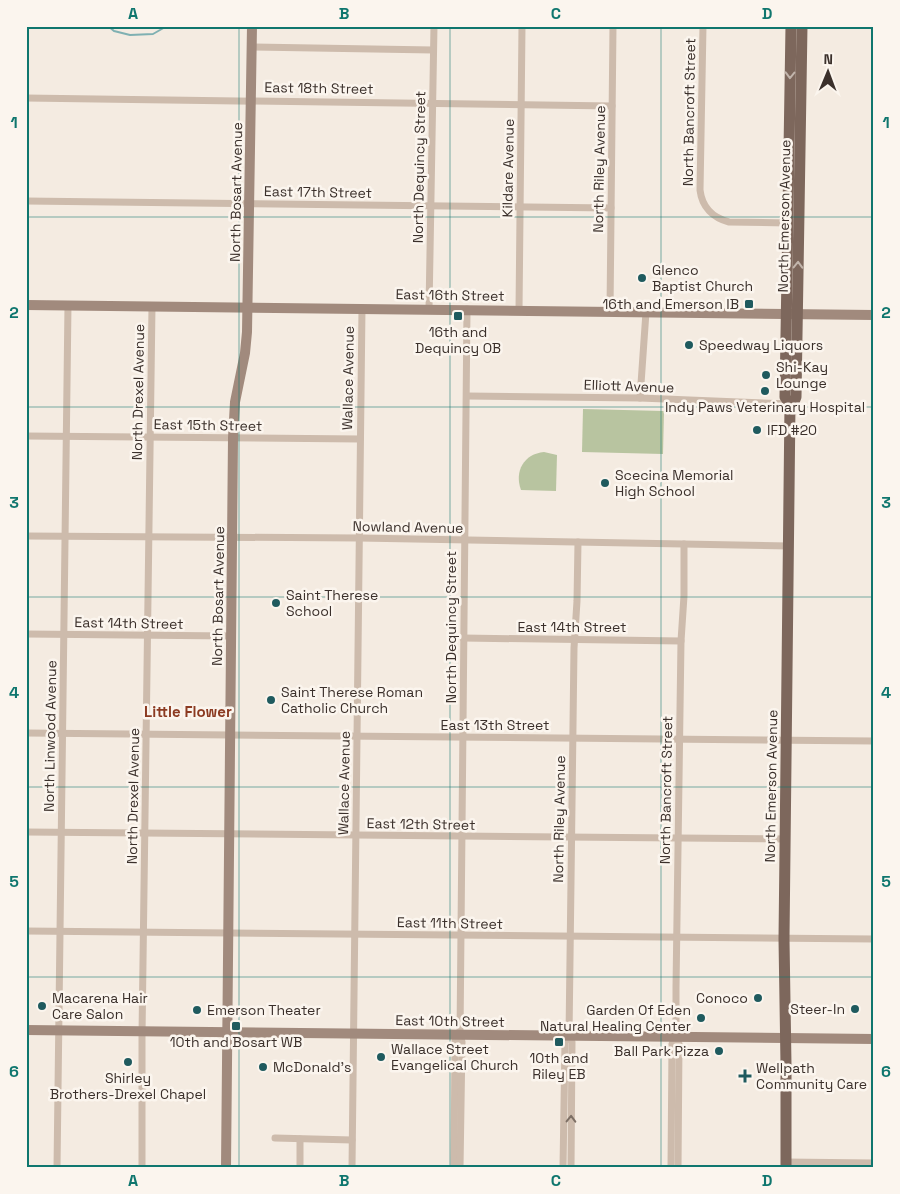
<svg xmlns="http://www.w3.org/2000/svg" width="900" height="1194" font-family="'Space Grotesk',sans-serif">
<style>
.green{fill:#b8c4a0}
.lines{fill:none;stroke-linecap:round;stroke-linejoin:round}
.stream{stroke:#7fb0b2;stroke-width:2}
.street{stroke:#cdbbac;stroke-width:7}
.secondary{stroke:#a18a7d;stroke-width:10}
.primary{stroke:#7d675c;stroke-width:11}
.oneway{stroke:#c2b5ac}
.oneway2{stroke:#7d6f65}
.grid{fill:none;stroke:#0f766e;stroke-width:1;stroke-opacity:0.55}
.poi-dot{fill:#1f5a5e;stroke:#fbf5ee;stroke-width:2}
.labels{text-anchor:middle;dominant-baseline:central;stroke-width:5;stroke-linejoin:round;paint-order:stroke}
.street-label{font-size:14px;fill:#3b302b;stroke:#fbf5ee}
.poi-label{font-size:14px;fill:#3b302b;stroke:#fbf5ee;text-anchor:start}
.neighbourhood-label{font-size:15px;font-weight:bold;fill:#8c3b22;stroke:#fbf5ee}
.neatline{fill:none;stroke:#0f766e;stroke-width:2}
.grid-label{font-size:16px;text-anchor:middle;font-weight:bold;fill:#0f766e}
</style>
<rect width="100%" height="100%" fill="#f4ebe1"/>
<g class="green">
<path d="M583,409l81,2 -1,43 -81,-2z"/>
<path d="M544,452l13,3 -1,36 -35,-1c-7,-19 3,-36 23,-38z"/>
</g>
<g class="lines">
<path class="stream" d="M108,26l6,5 16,4 23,-1 14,-8"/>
<g class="street">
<path d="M703,26l-3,164c2,17 13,28 29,32l59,1"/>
<path d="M252,47l181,3"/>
<path d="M26,98l586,8"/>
<path d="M26,201l585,7"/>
<path d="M429,309l5,-283"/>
<path d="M519,310l3,-284"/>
<path d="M610,311l3,-285"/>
<path d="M467,396l173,2 150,6"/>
<path d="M640,398l6,-86"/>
<path d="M26,436l334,3"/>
<path d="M26,536l333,2 430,8"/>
<path d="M26,634l205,2"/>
<path d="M463,638l218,3"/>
<path d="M26,733l848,8"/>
<path d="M26,832l759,7"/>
<path d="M26,931l848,8"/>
<path d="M569,1036l3,6 -1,126"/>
<path d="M275,1138l77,2"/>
<path d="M786,1162l88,1"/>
<path d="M57,1168l11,-863"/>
<path d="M142,1168v-133l10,-729"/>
<path d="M300,1168v-29"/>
<path d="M352,1168l10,-860"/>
<path d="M454,1168l1,-127 5,-6"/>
<path d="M460,1168l2,-126 -2,-7 7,-726"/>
<path d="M563,1168l2,-126 4,-6 5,-388 3,-47 1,-59"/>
<path d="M671,1168l1,-124 4,-7"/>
<path d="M678,1168l1,-124 -3,-7v-50l5,-346 3,-45v-52"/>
</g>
<g class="secondary">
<path d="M26,305l848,10"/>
<path d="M26,1030l848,9"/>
<path d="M226,1168l7,-730 2,-36 10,-49 2,-21 5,-306"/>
</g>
<g class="primary">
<path d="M790,404l-5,-7 6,-371"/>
<path d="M786,1168v-103l-2,-126 6,-535 4,-2 2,-5 6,-371"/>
</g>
</g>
<defs><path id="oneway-chevron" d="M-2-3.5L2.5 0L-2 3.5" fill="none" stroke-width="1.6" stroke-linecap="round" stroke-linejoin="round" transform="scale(1.25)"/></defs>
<g class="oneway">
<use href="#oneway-chevron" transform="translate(790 75) rotate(91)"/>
<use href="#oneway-chevron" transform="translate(798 265) rotate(-89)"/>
</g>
<use class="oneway2" href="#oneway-chevron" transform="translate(571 1119) rotate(-89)"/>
<path class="grid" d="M239,26v1142M450,26v1142M661,26v1142M26,217h848M26,407h848M26,597h848M26,787h848M26,977h848"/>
<g class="poi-dot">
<circle cx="642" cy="278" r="5"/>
<rect x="744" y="299" width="10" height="10" rx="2.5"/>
<rect x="453" y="311" width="10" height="10" rx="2.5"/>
<circle cx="689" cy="345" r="5"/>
<circle cx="766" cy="375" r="5"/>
<circle cx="765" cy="391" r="5"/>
<circle cx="757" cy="430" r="5"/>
<circle cx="605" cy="483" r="5"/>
<circle cx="276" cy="603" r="5"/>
<circle cx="271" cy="700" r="5"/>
<circle cx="758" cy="998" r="5"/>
<circle cx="42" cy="1006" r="5"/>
<circle cx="855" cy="1009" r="5"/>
<circle cx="197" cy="1010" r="5"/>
<circle cx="701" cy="1018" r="5"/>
<rect x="231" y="1021" width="10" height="10" rx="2.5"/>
<rect x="554" y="1037" width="10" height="10" rx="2.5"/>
<circle cx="719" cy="1051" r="5"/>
<circle cx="381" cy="1057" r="5"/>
<circle cx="128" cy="1062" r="5"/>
<circle cx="263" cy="1067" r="5"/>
<path d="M742.5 1068.5h5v5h5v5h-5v5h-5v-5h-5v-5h5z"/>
</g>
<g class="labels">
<g class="street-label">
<text transform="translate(319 88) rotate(1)">East 18th Street</text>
<text transform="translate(689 112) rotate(-89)">North Bancroft Street</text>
<text transform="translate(419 167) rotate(-89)">North Dequincy Street</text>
<text transform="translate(508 168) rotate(-89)">Kildare Avenue</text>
<text transform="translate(599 169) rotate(-89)">North Riley Avenue</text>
<text transform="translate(236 192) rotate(-89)">North Bosart Avenue</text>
<text transform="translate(318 192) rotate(1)">East 17th Street</text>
<text transform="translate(784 216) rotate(-89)">North Emerson Avenue</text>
<text transform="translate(450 295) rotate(1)">East 16th Street</text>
<text transform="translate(348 378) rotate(-89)">Wallace Avenue</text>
<text transform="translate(629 386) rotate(2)">Elliott Avenue</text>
<text transform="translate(138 392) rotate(-89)">North Drexel Avenue</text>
<text transform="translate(208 425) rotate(1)">East 15th Street</text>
<text transform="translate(408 527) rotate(1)">Nowland Avenue</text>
<text transform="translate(218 596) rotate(-89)">North Bosart Avenue</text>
<text transform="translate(129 623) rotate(1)">East 14th Street</text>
<text transform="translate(451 627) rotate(-90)">North Dequincy Street</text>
<text x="572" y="627">East 14th Street</text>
<text x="495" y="725">East 13th Street</text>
<text transform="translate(50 736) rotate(-89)">North Linwood Avenue</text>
<text transform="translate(344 783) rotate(-89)">Wallace Avenue</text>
<text transform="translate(771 786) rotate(-89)">North Emerson Avenue</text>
<text transform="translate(666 790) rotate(-89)">North Bancroft Street</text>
<text transform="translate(133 796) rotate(-89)">North Drexel Avenue</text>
<text transform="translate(559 819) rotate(-89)">North Riley Avenue</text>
<text transform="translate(421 824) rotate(1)">East 12th Street</text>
<text transform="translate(450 923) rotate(1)">East 11th Street</text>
<text transform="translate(450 1021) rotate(1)">East 10th Street</text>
</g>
<g class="poi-label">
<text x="652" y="270">Glenco<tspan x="652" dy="16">Baptist Church</tspan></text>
<text x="739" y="304" text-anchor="end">16th and Emerson IB</text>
<text x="458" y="332" text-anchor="middle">16th and<tspan x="458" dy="16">Dequincy OB</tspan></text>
<text x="699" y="345">Speedway Liquors</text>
<text x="776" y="367">Shi-Kay<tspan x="776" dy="16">Lounge</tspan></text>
<text x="765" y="407" text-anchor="middle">Indy Paws Veterinary Hospital</text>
<text x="767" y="430">IFD #20</text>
<text x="615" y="475">Scecina Memorial<tspan x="615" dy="16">High School</tspan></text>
<text x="286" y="595">Saint Therese<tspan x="286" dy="16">School</tspan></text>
<text x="281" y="692">Saint Therese Roman<tspan x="281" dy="16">Catholic Church</tspan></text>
<text x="52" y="998">Macarena Hair<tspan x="52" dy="16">Care Salon</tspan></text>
<text x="748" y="998" text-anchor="end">Conoco</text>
<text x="845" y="1009" text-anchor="end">Steer-In</text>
<text x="207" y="1010">Emerson Theater</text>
<text x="691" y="1010" text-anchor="end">Garden Of Eden<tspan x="691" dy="16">Natural Healing Center</tspan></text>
<text x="236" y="1042" text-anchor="middle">10th and Bosart WB</text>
<text x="391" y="1049">Wallace Street<tspan x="391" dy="16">Evangelical Church</tspan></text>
<text x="709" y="1051" text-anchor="end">Ball Park Pizza</text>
<text x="559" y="1058" text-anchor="middle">10th and<tspan x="559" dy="16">Riley EB</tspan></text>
<text x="273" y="1067">McDonald's</text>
<text x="756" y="1068">Wellpath<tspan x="756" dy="16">Community Care</tspan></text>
<text x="128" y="1078" text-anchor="middle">Shirley<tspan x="128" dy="16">Brothers-Drexel Chapel</tspan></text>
</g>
<g class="neighbourhood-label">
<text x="188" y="711">Little Flower</text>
</g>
</g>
<rect width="900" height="1194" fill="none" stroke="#fbf5ee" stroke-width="55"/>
<g transform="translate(828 72) rotate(1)" stroke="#fbf5ee" stroke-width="4" paint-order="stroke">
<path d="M0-4L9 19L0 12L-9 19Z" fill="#3b302b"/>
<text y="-8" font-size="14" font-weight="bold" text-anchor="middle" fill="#3b302b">N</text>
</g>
<rect x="28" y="28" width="844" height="1138" class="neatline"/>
<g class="grid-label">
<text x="133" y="19">A</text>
<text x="344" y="19">B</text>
<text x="556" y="19">C</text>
<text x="767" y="19">D</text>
<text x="14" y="128">1</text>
<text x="886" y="128">1</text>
<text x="14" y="318">2</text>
<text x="886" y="318">2</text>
<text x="14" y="508">3</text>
<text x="886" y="508">3</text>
<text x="14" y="698">4</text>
<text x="886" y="698">4</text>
<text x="14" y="887">5</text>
<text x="886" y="887">5</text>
<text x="14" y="1077">6</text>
<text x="886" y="1077">6</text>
<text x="133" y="1186">A</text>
<text x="344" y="1186">B</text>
<text x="556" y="1186">C</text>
<text x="767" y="1186">D</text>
</g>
</svg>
